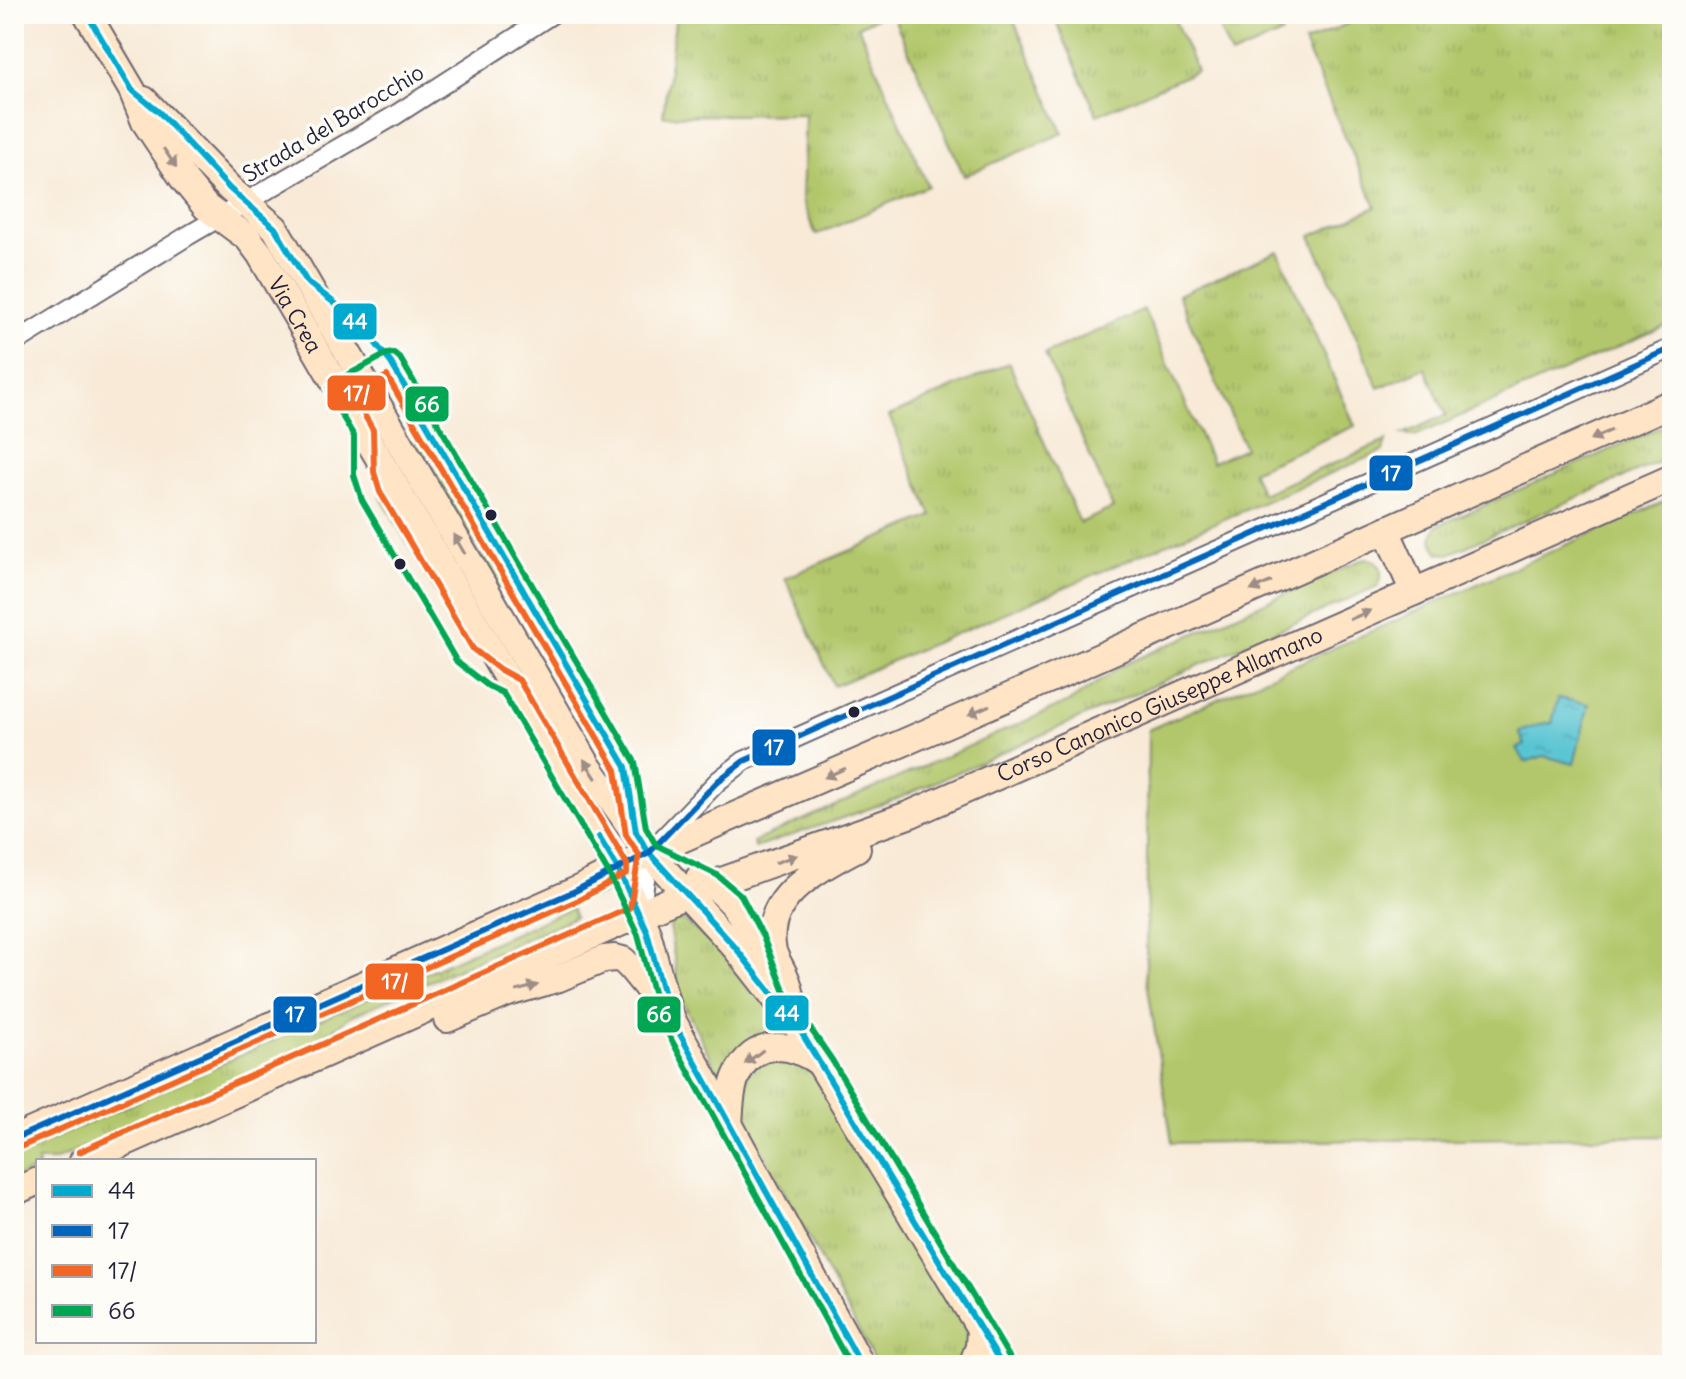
<svg xmlns="http://www.w3.org/2000/svg" width="1686" height="1379" font-family="Delius,sans-serif">
<style>
.grass{fill:url(#grass-tufts);stroke:#6a7454;stroke-width:2}
.pitch{fill:#b2c76c;stroke:#6a7454;stroke-width:2}
.water{fill:url(#water-ripples);stroke:#3d7386;stroke-width:2}
.lines{fill:none;stroke-linecap:round;stroke-linejoin:round}
.street-casing{stroke:#6d6872;stroke-width:22}
.secondary-casing{stroke:#6d6872;stroke-width:30}
.street{stroke:#fff;stroke-width:18}
.secondary{stroke:#ffe4c6;stroke-width:26}
.bus-1-casing{stroke:#fdfcf7;stroke-width:12}
.bus-2-casing{stroke:#fdfcf7;stroke-width:12}
.bus-3-casing{stroke:#fdfcf7;stroke-width:12}
.bus-4-casing{stroke:#fdfcf7;stroke-width:12}
.bus-1{stroke:#00a9ce;stroke-width:6}
.bus-2{stroke:#0065bd;stroke-width:6}
.bus-3{stroke:#f26522;stroke-width:6}
.bus-4{stroke:#00a651;stroke-width:6}
.oneway{fill:#9c8d87}
.bus-dot{fill:#22223b;stroke:#fdfcf7;stroke-width:3}
.labels{text-anchor:middle;dominant-baseline:central;stroke-width:7;stroke-linejoin:round;paint-order:stroke}
.street-label{font-size:22px;fill:#22223b;stroke:#fdfcf7}
.line-badge{stroke:#fdfcf7;stroke-width:3}
.badge-label{font-size:22px;text-anchor:middle;font-weight:bold;fill:#fff}
</style>
<defs>
<pattern id="grass-tufts" width="24" height="20" patternUnits="userSpaceOnUse" patternTransform="scale(2)"><rect width="24" height="20" fill="#b2c76c"/><path d="M3 7l-1-3M5 7V3M7 7l1-3M15 17l-1-3M17 17v-4M19 17l1-3" fill="none" stroke="#99ab5e"/></pattern>
<pattern id="water-ripples" width="26" height="14" patternUnits="userSpaceOnUse" patternTransform="scale(2)"><rect width="26" height="14" fill="#58c4d2"/><path d="M2 4q2-2 4 0t4 0M15 11q2-2 4 0t4 0" fill="none" stroke="#4ca8b5"/></pattern>
</defs>
<rect width="100%" height="100%" fill="#fdfcf7"/>
<filter id="ink" filterUnits="userSpaceOnUse"><feTurbulence type="fractalNoise" baseFrequency=".0125" numOctaves="2"/><feDisplacementMap in="SourceGraphic" scale="16" xChannelSelector="R" yChannelSelector="G"/><feConvolveMatrix kernelMatrix="1 2 1 2 8 2 1 2 1" color-interpolation-filters="sRGB"/></filter>
<filter id="wash" filterUnits="userSpaceOnUse"><feTurbulence type="fractalNoise" baseFrequency=".006" numOctaves="4" result="noise"/><feDisplacementMap in="SourceGraphic" scale="32" xChannelSelector="R" yChannelSelector="G"/><feGaussianBlur stdDeviation="1.8" result="paint"/><feColorMatrix in="noise" values="0 0 0 0 0 0 0 0 0 0 0 0 0 0 0 0 0 1.4 0 .05"/><feComposite in="paint" operator="in"/></filter>
<g filter="url(#wash)">
<rect width="100%" height="100%" fill="#f8ead7"/>
<g class="grass">
<path d="M676,14h128l32,3 9,-3h40l-27,12 70,160 -112,49 -14,-34 3,-87 -142,2z"/>
<path d="M892,14h119l52,119 -99,43z"/>
<path d="M1053,14h119l25,57 -100,44z"/>
<path d="M1213,14h60l9,20 -51,22z"/>
<path d="M1369,14h303v309l-257,113 -12,-2 43,-19 -21,-47 -46,20 -68,-152 65,-29 -72,-164z"/>
<path d="M1278,251l77,175 -103,45 10,23 124,-53 -3,10 -549,235 -49,-108 147,-62 -43,-100 120,-53 71,160 33,-15 -68,-154 99,-44 68,153 33,-15 -67,-153z"/>
<path d="M391,381l41,71 -8,5 -41,-72z"/>
<path d="M1672,422v34l-223,98 -10,-1c-8,-10 -9,-16 -2,-27z"/>
<path d="M439,464l71,122 -9,4 -70,-121z"/>
<path d="M388,492l91,158 -7,4 -92,-158z"/>
<path d="M1365,558l10,3 6,7v10l-3,8 -481,213 -142,49 -2,-6 318,-141 50,-35z"/>
<path d="M571,908l4,9 -226,100 -38,30 -257,114h-16v7l-24,11v-23z"/>
<path d="M674,919h7l42,33 76,90 -74,44 -45,-89 -10,-66 1,-8z"/>
<path d="M775,1055l30,6 161,259 3,16 -10,29h-82l-136,-254 8,-42z"/>
</g>
<path class="pitch" d="M1672,498v638l-500,7 -26,-169 2,-244z"/>
<path class="water" d="M1558,698l31,6 -15,60 -30,-8 -19,6 -8,-14 8,-3 -6,-13 26,-9h7z"/>
</g>
<g filter="url(#ink)">
<g class="lines">
<g class="street-casing">
<g id="street">
<path d="M14,343l175,-108 205,-119 158,-102"/>
<path d="M640,913l9,-60 69,-72 26,-20 928,-413"/>
</g>
</g>
<g class="secondary-casing">
<g id="secondary">
<path id="s1" d="M87,14l45,76 13,32 39,58 22,27 42,31 12,16 358,615 29,63 22,82 192,351"/>
<path d="M144,100l86,89 45,39 313,538 61,87 86,94 63,80 204,338"/>
<path d="M1386,530l28,62"/>
<path d="M699,878c42,20 51,53 67,95"/>
<path d="M795,1015c-3,-11 -4,-25 -9,-36 -4,-10 -10,-18 -13,-28 -12,-54 46,-82 84,-103"/>
<path d="M447,1019l61,-26 51,-15 45,-19 11,-1 8,2 8,8 31,38"/>
<path d="M729,1126c1,-16 1,-34 7,-49 17,-40 55,-35 84,-14"/>
<path d="M14,1139l561,-248 74,-38 401,-174 622,-276"/>
<path id="s2" d="M83,1161l602,-267 226,-80 761,-336"/>
<path d="M14,1192l24,-11"/>
<path d="M972,1365l7,-18 1,-18"/>
</g>
</g>
<use href="#street" class="street"/>
<use href="#secondary" class="secondary"/>
<g class="bus-1-casing">
<g id="bus-1">
<path d="M87,14l45,76 27,22 71,77 45,39 32,54 34,26 28,27 22,28 235,404 10,65 13,21 86,94 63,80 204,338"/>
<path d="M599,837l19,32 29,63 22,82 192,351"/>
</g>
</g>
<g class="bus-2-casing">
<path id="bus-2" d="M14,1139l561,-248 74,-38 69,-72 26,-20 928,-413"/>
</g>
<g class="bus-3-casing">
<path id="bus-3" d="M18,1148l561,-248 48,-27v-9l-108,-184 -20,-11 -26,-20 -93,-157 -6,-20 -1,-42 -20,-35 34,-19 229,394 10,65 13,20 -9,53 -551,244"/>
</g>
<g class="bus-4-casing">
<path id="bus-4" d="M850,1365l-190,-346 -22,-84 -29,-61 -106,-181 -15,-7 -31,-24 -95,-162 -8,-25v-39l-24,-40 -1,-7 4,-6 54,-29 7,-1 6,5 235,404 11,66 10,17 61,30 24,20 22,42 21,53 48,70 179,300"/>
</g>
<use href="#bus-1" class="bus-1"/>
<use href="#bus-2" class="bus-2"/>
<use href="#bus-3" class="bus-3"/>
<use href="#bus-4" class="bus-4"/>
</g>
<defs><path id="oneway-solid" d="M-6-.8H1V-3.2L6.5 0L1 3.2V.8H-6Z" transform="scale(2)"/></defs>
<g class="oneway">
<use href="#oneway-solid" transform="translate(170 158) rotate(56)"/>
<use href="#oneway-solid" transform="translate(1601 435) rotate(156)"/>
<use href="#oneway-solid" transform="translate(459 544) rotate(-120)"/>
<use href="#oneway-solid" transform="translate(1261 586) rotate(156)"/>
<use href="#oneway-solid" transform="translate(1360 615) rotate(-24)"/>
<use href="#oneway-solid" transform="translate(979 710) rotate(156)"/>
<use href="#oneway-solid" transform="translate(590 769) rotate(-123)"/>
<use href="#oneway-solid" transform="translate(835 773) rotate(156)"/>
<use href="#oneway-solid" transform="translate(786 859) rotate(-19)"/>
<use href="#oneway-solid" transform="translate(527 988) rotate(-16)"/>
<use href="#oneway-solid" transform="translate(754 1057) rotate(143)"/>
</g>
</g>
<g class="bus-dot">
<circle cx="491" cy="515" r="7"/>
<circle cx="400" cy="564" r="7"/>
<circle cx="854" cy="712" r="7"/>
</g>
<g class="labels">
<g class="street-label">
<text transform="translate(333 123) rotate(-31)">Strada del Barocchio</text>
<text stroke="none"><textPath href="#s1" startOffset="370">Via Crea</textPath></text>
<text stroke="none"><textPath href="#s2" startOffset="1170">Corso Canonico Giuseppe Allamano</textPath></text>
</g>
</g>
<g class="line-badge">
<rect x="332" y="302" width="46" height="39" rx="8" fill="#00a9ce"/>
<rect x="326" y="374" width="61" height="38" rx="8" fill="#f26522"/>
<rect x="404" y="385" width="46" height="38" rx="8" fill="#00a651"/>
<rect x="1368" y="454" width="46" height="38" rx="8" fill="#0065bd"/>
<rect x="751" y="728" width="46" height="39" rx="8" fill="#0065bd"/>
<rect x="364" y="962" width="61" height="39" rx="8" fill="#f26522"/>
<rect x="764" y="994" width="46" height="38" rx="8" fill="#00a9ce"/>
<rect x="636" y="995" width="46" height="39" rx="8" fill="#00a651"/>
<rect x="272" y="995" width="46" height="39" rx="8" fill="#0065bd"/>
</g>
<g class="badge-label">
<text x="355" y="329">44</text>
<text x="357" y="401">17/</text>
<text x="427" y="412">66</text>
<text x="1391" y="481">17</text>
<text x="774" y="755">17</text>
<text x="395" y="989">17/</text>
<text x="787" y="1021">44</text>
<text x="659" y="1022">66</text>
<text x="295" y="1022">17</text>
</g>
<rect width="1686" height="1379" fill="none" stroke="#fdfcf7" stroke-width="48"/>
<rect x="36" y="1159" width="280" height="184" fill="#fdfcf7" stroke="#a5a5ac" stroke-width="2"/>
<rect x="52" y="1185" width="40" height="12" fill="#00a9ce" stroke="#a5a5ac" stroke-width="2"/>
<text x="108" y="1199" font-size="24" fill="#22223b">44</text>
<rect x="52" y="1225" width="40" height="12" fill="#0065bd" stroke="#a5a5ac" stroke-width="2"/>
<text x="108" y="1239" font-size="24" fill="#22223b">17</text>
<rect x="52" y="1265" width="40" height="12" fill="#f26522" stroke="#a5a5ac" stroke-width="2"/>
<text x="108" y="1279" font-size="24" fill="#22223b">17/</text>
<rect x="52" y="1305" width="40" height="12" fill="#00a651" stroke="#a5a5ac" stroke-width="2"/>
<text x="108" y="1319" font-size="24" fill="#22223b">66</text>
</svg>
